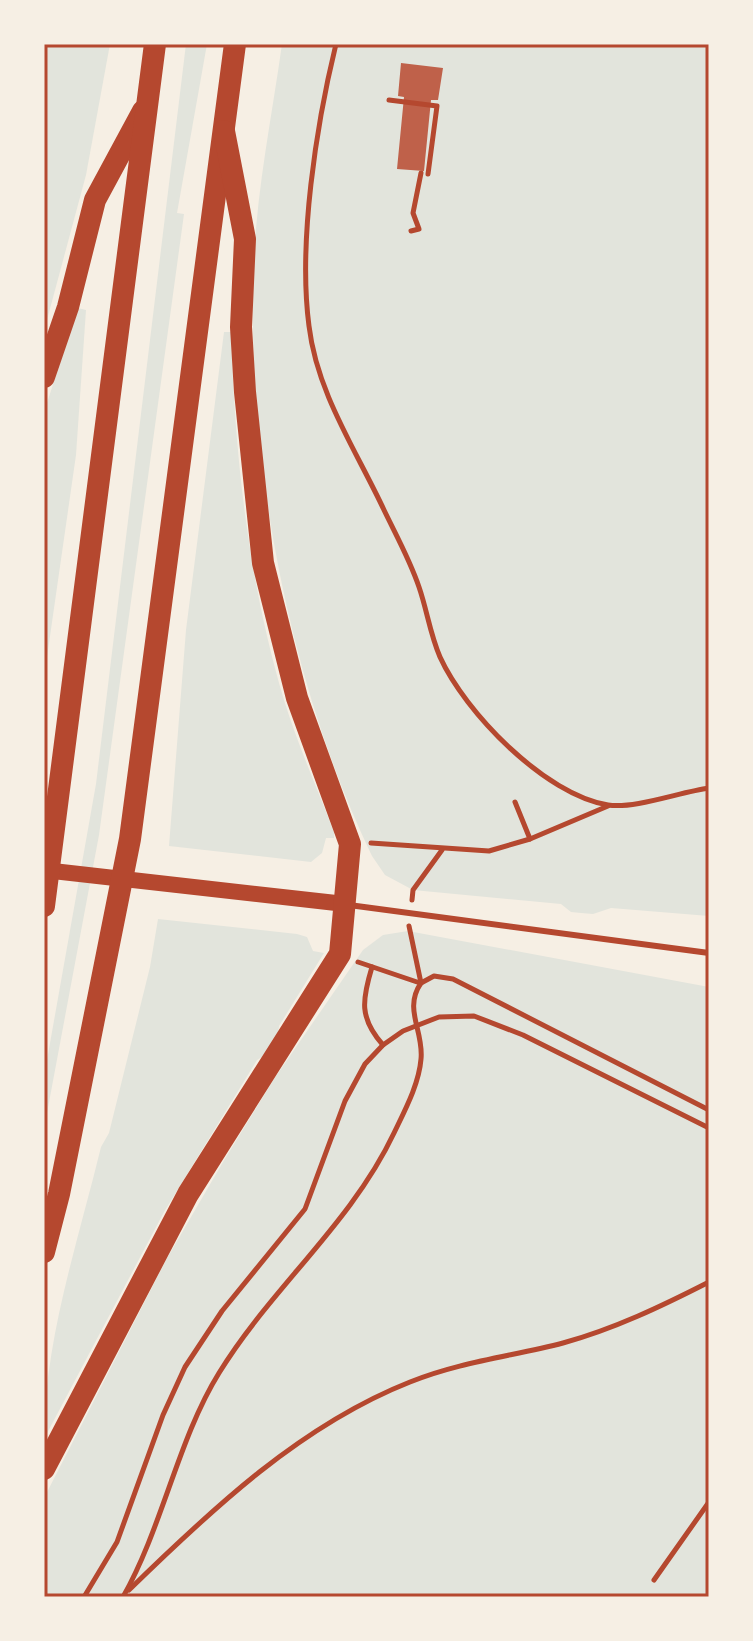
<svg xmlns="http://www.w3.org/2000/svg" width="753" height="1641" font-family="'Fira Sans Condensed',sans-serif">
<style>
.green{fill:#e2e4dc}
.building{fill:#bf614a}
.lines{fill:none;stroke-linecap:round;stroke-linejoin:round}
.path{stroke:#b5482f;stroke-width:5}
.service{stroke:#b5482f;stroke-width:6}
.secondary{stroke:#b5482f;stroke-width:16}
.motorway{stroke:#b5482f;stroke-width:22}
.neatline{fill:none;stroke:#b5482f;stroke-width:3}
</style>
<rect width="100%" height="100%" fill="#f6efe4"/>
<g class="green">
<path d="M44,44h66l-24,131 -42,156z"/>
<path d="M186,44h21l-30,169 7,1 -85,621 -55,294v-52l52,-293z"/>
<path d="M282,44h427v872l-98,-8 -18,6 -12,-1 -10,-1 -10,-8 -148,-14 -28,-15 -13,-19c-84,-174 -127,-402 -118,-596 3,-72 18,-144 28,-216z"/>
<path d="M78,308l8,2 -10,145 -32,223v-266z"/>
<path d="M224,332h7c4,125 17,247 53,368 14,45 33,88 50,132v6h-8l-4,15 -11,9 -142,-16 17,-216z"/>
<path d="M158,919l139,15 10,3 6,14 11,2 -45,73 -2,15 -7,11 -13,8 -93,152 -120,227c0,-98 34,-197 57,-292l8,-14 41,-166z"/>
<path d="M408,931l301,56v610h-665v-99l122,-238 57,-98 51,-83 89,-129 20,-15z"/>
</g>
<path class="building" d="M401,63l42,5 -5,32h-7l-7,71 -27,-2 7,-72 -6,-1z"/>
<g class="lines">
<g class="path">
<path d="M336,44c-20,82 -38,199 -27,282 8,67 47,124 75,184 12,25 26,50 35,77 8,23 11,47 21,70 25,55 105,138 168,148 27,4 72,-13 101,-17"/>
<path d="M389,100l48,6 -9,68"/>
<path d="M411,231l8,-2 -6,-16 8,-40"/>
<path d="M515,802l15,37"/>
<path d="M371,843l118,8 41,-12 78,-33"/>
<path d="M412,900l1,-10 29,-40"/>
<path d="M409,926l12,57"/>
<path d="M358,962l62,21"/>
<path d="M372,967c-10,33 -13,51 11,78"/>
<path d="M654,1580l55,-78"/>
<path d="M129,1590c83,-81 172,-165 281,-208 49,-20 103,-26 153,-39 51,-14 99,-37 146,-61"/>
<path d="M84,1597l33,-55 46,-127 22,-48 37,-56 83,-102 40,-108 20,-37 18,-19 20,-14 36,-14 35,-1 49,19 186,93"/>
<path d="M123,1597c40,-71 55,-158 96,-224 52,-85 132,-149 175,-240 11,-23 25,-49 27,-74 3,-28 -18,-50 0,-76l13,-7 19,3 256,131"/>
</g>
<path class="service" d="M349,905l360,48"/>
<path class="secondary" d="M44,870l301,34"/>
<g class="motorway">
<path d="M44,377l24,-70 27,-107 48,-89"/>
<path d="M44,906l111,-862"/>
<path d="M44,1252l15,-58 71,-355 105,-795"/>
<path d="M44,1469l144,-275 152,-240 10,-110 -53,-146 -34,-135 -18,-171 -4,-65 4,-88 -21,-108"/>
</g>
</g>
<rect width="753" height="1641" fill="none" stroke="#f6efe4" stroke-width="92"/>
<rect x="46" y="46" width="661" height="1549" class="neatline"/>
</svg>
